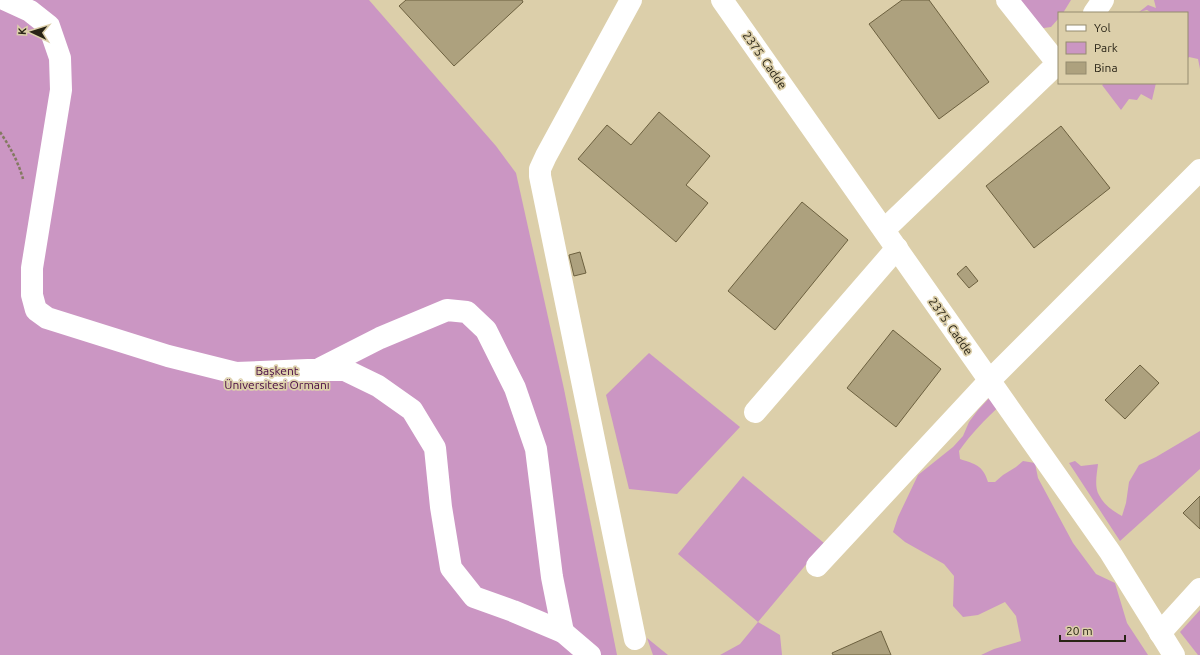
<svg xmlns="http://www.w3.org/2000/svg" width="1200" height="655" font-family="Ubuntu,sans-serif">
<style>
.green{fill:#cb96c3}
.building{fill:#ada17e;stroke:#6c603f}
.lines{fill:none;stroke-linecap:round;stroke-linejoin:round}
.path{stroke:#837a60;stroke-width:2.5;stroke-dasharray:3 2;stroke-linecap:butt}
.minor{stroke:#fff;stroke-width:22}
.labels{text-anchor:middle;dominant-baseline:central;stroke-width:3.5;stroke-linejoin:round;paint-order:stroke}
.street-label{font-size:12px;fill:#292416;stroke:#dccfaa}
.park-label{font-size:12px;fill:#480b43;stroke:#dccfaa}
</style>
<rect width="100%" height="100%" fill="#dccfaa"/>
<g class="green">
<path d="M0,0h369l127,146 20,27 48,216 53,266h-617z"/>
<path d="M1014,0h57l-8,13h-4v5l-8,9 -14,2z"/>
<path d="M1154,0h46v69l-2,-10 -9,-2 -2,2v-46h-35l-5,-3 -8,2 9,-7 8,3z"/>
<path d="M1105,83h51l-4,17 -11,-6 -4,6 -8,-1 -8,11 -19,-25z"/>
<path d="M649,353l91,74 -63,67 -48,-5 -23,-94z"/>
<path d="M993,394l8,11c-16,14 -30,29 -42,46l1,8c15,5 23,6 28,23h7l8,-7 13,-8 7,-6 12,2 3,15 35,65 23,31 19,9 12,40 21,32h-167l13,-6 27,-8 -5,-25 -11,-14 -27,13 -15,2 -10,-11 1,-30 -10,-12 -39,-22 -12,-10 5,-15 20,-42 35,-28 10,-11 6,-14 9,-12z"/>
<path d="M1200,431v38l-80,72 -51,-78 6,-2 6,5 17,-2c-1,9 -4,23 1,31 5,10 14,16 23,21l4,-13 3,-21 10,-17 17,-8z"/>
<path d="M743,476l81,67 -66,79 22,13 2,20h-62l20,-11 18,-22 -80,-68z"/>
<path d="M1200,610v45h-2l-18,-23z"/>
<path d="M647,638l21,17h-15z"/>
</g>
<g class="building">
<path d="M406,0h116l1,2 -69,64 -55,-60z"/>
<path d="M902,0h27l60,82 -50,37 -70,-95z"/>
<path d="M659,112l51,44 -24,29 22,18 -32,39 -98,-83 29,-34 24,20z"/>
<path d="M1061,126l49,62 -76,60 -48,-62z"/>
<path d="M802,202l46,38 -73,90 -47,-39z"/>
<path d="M580,252l6,21 -12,3 -5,-21z"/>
<path d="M966,266l12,15 -9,7 -12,-14z"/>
<path d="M893,330l48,39 -45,58 -49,-39z"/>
<path d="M1140,365l19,18 -34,36 -20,-19z"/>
<path d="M1200,496v33l-17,-16z"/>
<path d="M881,631l10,24h-58l-1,-2z"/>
</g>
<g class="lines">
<path class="path" d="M0,132c10,15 18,29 23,47"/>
<g class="minor">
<path d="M6,0l24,11 19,15 11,32 1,32 -29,178v27l4,15 11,8 121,38 68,17 72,-3h37l33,16 34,24 23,38 6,59 10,61 23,29 39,14 50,21 27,23"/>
<path d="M631,0l-85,156 -6,13v7l95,463"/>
<path d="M722,0l388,552 64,103"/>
<path d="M1007,0l51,64"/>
<path d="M1094,13l9,-13"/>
<path d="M884,230l175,-168"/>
<path d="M321,368l59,-30 67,-28 20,2 19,18 29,58 21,61 16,128 11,55"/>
<path d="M755,412l142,-164"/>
<path d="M817,566l172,-185 211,-211"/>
<path d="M1160,633l40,-44"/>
</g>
</g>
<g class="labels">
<g class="street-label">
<text transform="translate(765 60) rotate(55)">2375. Cadde</text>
<text transform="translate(951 326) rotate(55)">2375. Cadde</text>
</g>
<g class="park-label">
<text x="277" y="370">Başkent<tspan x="277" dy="14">Üniversitesi Ormanı</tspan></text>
</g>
</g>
<rect x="1058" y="12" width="130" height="72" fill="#dccfaa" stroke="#948b6f"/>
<rect x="1066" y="25" width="20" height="6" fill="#ffffff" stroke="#948b6f"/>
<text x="1094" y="32" font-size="12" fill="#292416">Yol</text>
<rect x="1066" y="42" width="20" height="12" fill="#cb96c3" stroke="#948b6f"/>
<text x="1094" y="52" font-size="12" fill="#292416">Park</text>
<rect x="1066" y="62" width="20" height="12" fill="#ada17e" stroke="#948b6f"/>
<text x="1094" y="72" font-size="12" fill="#292416">Bina</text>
<g transform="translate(32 32) rotate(274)" stroke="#dccfaa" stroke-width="3" paint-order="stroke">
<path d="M0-3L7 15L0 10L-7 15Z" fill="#292416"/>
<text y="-6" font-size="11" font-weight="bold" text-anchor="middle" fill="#292416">K</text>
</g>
<path d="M1060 635v6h65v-6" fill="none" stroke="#292416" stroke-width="2"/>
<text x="1066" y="635" font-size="12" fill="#292416" stroke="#dccfaa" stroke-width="3" paint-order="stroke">20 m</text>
</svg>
